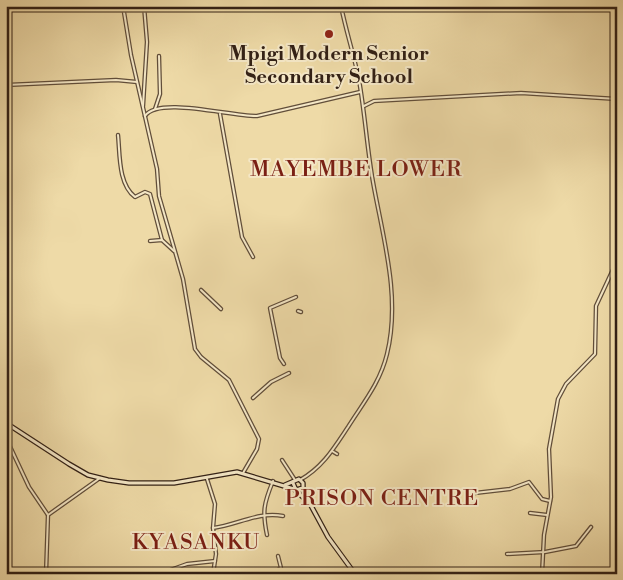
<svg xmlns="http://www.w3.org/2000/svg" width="623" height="580" font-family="'Libre Bodoni',serif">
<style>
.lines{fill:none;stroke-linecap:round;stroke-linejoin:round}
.street-casing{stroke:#614e3a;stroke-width:4.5}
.secondary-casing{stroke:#322015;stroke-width:5.5}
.street{stroke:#f4e7c6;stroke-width:2}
.secondary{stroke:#f4e7c6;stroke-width:3}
.poi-dot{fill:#8f2418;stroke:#f4e7c6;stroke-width:2}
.labels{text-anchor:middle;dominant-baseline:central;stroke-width:4;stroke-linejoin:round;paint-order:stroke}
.poi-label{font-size:20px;font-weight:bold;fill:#322015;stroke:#f4e7c6}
.quarter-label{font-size:22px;letter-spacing:1px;fill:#7a1f14;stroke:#f4e7c6}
</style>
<rect width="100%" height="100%" fill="#eedaa7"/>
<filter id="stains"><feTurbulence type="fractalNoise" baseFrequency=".004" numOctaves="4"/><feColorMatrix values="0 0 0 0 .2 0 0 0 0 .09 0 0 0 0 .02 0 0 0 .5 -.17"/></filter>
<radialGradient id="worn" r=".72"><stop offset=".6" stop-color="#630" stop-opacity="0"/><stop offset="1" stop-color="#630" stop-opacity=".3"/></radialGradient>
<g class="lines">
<g class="street-casing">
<g id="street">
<path d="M123,6l8,49 26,114 2,27 24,83 12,70 6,8 28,23 30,59 -2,10 -14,24"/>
<path d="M615,6l2,3"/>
<path d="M6,85l110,-5 21,2"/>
<path d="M143,106l4,-64 -3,-36"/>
<path d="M364,106l10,-5 147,-8 96,6"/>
<path d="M155,109l5,-15 -1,-38"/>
<path d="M220,114l22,123 11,20"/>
<path d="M145,116c14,-20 87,1 112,0l103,-24"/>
<path d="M118,135c2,19 0,49 17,62l10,-5 5,2 12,46"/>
<path d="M150,241l12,-1 12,11"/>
<path d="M201,290l20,19"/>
<path d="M298,311l3,1"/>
<path d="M284,364l-4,-6 -10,-50 26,-11"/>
<path d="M253,398l18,-16 18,-9"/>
<path d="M6,438l23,49 19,28"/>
<path d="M332,451l5,3"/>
<path d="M282,460l13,20"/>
<path d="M207,479l8,25 -2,24 3,26 -3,20"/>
<path d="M300,480c23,-13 34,-32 48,-53 15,-24 32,-44 39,-73 14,-57 -4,-116 -14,-172 -6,-34 -8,-68 -14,-102 -5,-25 -13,-49 -18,-74"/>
<path d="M475,493l35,-4 19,-7 13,17 8,2"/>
<path d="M530,513l17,2"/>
<path d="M213,528c24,-3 46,-17 70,-12"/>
<path d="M267,535c-5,-24 -3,-32 6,-54"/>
<path d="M507,554l38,-2 31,-6 15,-19"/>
<path d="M133,572l4,2"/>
<path d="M46,574l2,-59 52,-37"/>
<path d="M150,574l12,-1 25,-9 28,-3"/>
<path d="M271,574l10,-6 -3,-12"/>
<path d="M542,574l2,-39 7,-38 -2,-48 9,-50 8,-15 29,-30 1,-48 21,-45"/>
</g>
</g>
<g class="secondary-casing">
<g id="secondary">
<path d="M6,423l63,41 19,11 20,5 21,3h45l63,-11 57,17"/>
<path d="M285,485l14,-6 4,4v5l-7,2 -3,-7"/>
<path d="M302,489l26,48 27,37"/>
<path d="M296,491l10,9"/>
</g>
</g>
<use href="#street" class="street"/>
<use href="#secondary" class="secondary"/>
</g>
<circle class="poi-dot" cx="329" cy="34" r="5"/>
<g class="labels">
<g class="poi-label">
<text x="329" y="54">Mpigi Modern Senior<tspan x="329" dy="23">Secondary School</tspan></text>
</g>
<g class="quarter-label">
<text x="356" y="169">MAYEMBE LOWER</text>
<text x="382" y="498">PRISON CENTRE</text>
<text x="196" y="542">KYASANKU</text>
</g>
</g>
<rect width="623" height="580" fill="none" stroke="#eedaa7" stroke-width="25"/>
<rect x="8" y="8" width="608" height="565" fill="none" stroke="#322015" stroke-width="2.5"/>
<rect x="12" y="12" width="598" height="555" fill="none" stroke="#322015"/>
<rect width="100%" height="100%" filter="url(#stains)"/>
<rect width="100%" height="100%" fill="url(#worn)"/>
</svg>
